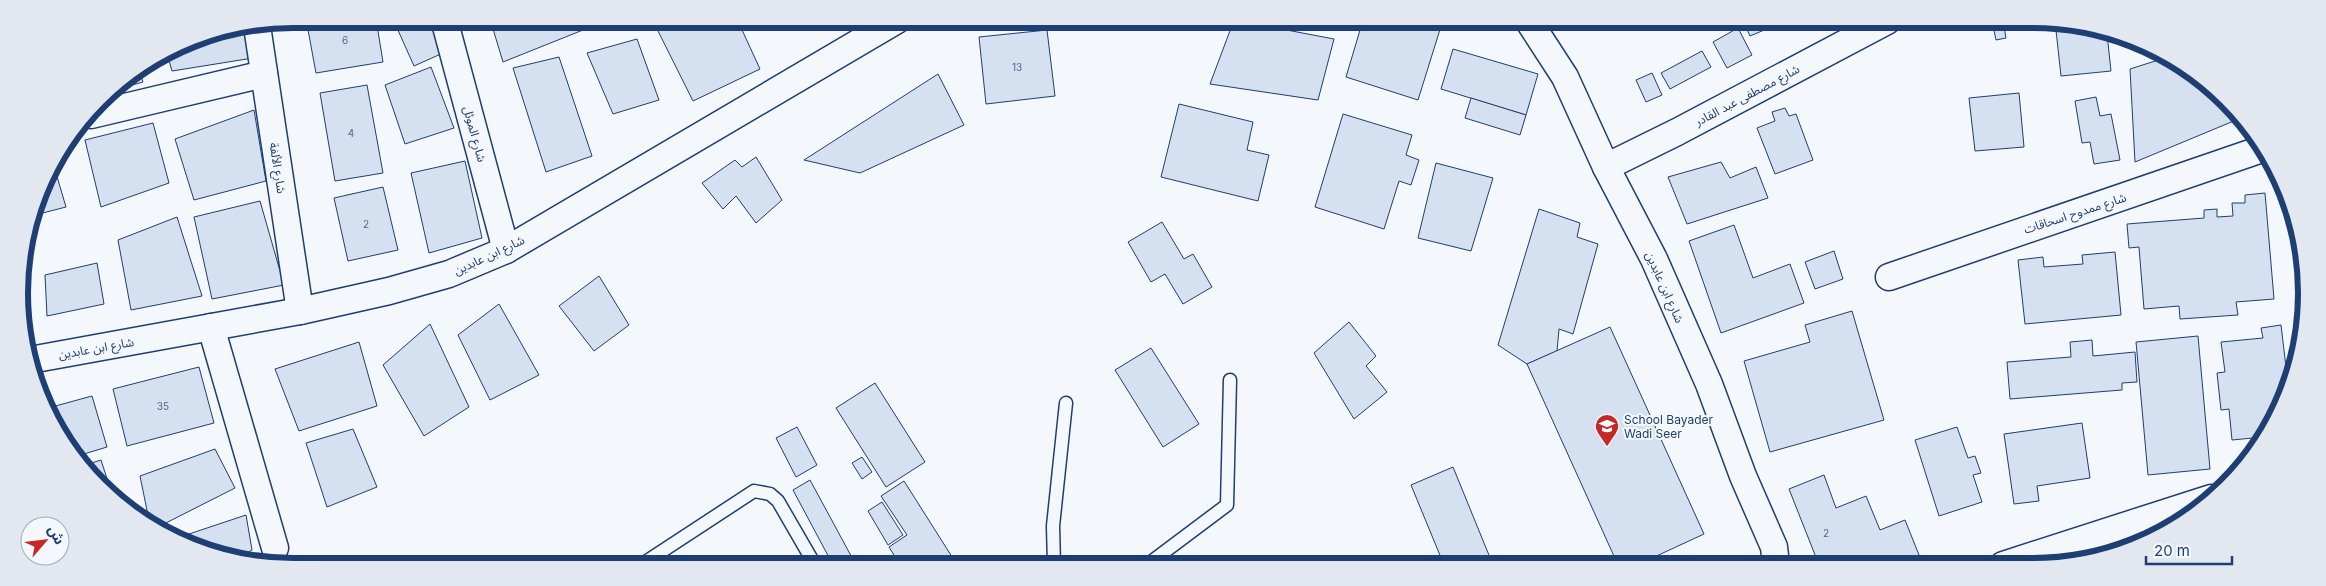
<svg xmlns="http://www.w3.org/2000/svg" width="2326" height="586" font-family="Inter,'Noto Sans Arabic',sans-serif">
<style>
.building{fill:#d5e0f0;stroke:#1d3f73}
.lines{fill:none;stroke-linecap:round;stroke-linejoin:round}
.service-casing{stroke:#1d3f73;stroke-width:15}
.minor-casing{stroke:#1d3f73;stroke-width:29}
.service{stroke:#f4f7fb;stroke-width:12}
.minor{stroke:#f4f7fb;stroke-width:26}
.labels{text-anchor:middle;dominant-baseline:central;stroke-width:4;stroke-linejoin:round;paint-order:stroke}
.number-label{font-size:10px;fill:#4b6792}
.street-label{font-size:12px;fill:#1d3f73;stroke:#f4f7fb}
.poi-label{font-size:12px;fill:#1d3f73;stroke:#f4f7fb;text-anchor:start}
.rim{fill:none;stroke:#1d3f73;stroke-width:6}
</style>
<rect width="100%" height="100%" fill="#f4f7fb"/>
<g class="building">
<path d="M306,19h70l7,43 -67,11z"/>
<path d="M393,19h47l12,30 -38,17z"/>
<path d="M490,19h106l2,5 -95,38z"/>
<path d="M652,19h85l23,50 -67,32z"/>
<path d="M781,19h15l-13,7z"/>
<path d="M1234,20l100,19 -16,61 -108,-16z"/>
<path d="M1363,20h69l10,3 -24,77 -72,-23z"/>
<path d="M1743,21h23l3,7 -19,8z"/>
<path d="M1992,21h11l3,17 -10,2z"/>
<path d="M2055,21h14l38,13 4,37 -50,5z"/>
<path d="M247,28l6,30 -81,13 -5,-18 21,-13z"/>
<path d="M1738,28l14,27 -25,13 -14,-26z"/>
<path d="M1047,30l8,66 -69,8 -7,-67z"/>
<path d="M637,39l22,61 -46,14 -26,-61z"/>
<path d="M1453,49l85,25 -12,41 -85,-26z"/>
<path d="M1702,51l9,16 -41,22 -9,-16z"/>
<path d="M2171,56l70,62 -106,44 -5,-93z"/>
<path d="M559,57l33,99 -46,16 -33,-104z"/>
<path d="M431,67l23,61 -49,16 -20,-59z"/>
<path d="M139,70l4,12 -35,10 4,-5z"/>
<path d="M1652,73l10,22 -16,7 -10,-22z"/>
<path d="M938,74l26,51 -104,48 -56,-13z"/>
<path d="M367,85l16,88 -48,8 -15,-88z"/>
<path d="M2019,93l5,54 -49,4 -6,-53z"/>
<path d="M2096,97l4,19 11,-2 9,46 -26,4 -4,-22 -8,1 -7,-42z"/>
<path d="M1471,98l55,17 -6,20 -55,-17z"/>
<path d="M1179,104l74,18 -6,28 22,5 -11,46 -97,-24z"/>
<path d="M1785,108l4,8 7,-2 17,46 -38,14 -18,-46 18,-7 -3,-9z"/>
<path d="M254,110l12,71 -72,19 -19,-61z"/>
<path d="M1343,114l69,21 -6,20 13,5 -8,25 -12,-4 -15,48 -69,-22z"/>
<path d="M153,123l16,60 -68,24 -16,-67z"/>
<path d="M756,157l26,43 -26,23 -20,-27 -13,13 -21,-26 33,-23 7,7z"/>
<path d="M465,161l17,77 -53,15 -18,-80z"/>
<path d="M1721,162l9,16 26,-11 12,31 -81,26 -19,-47z"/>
<path d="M53,163l13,44 -31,8 12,-43z"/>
<path d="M1436,163l57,15 -22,73 -53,-13z"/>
<path d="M383,187l15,63 -50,11 -14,-63z"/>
<path d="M2265,193l9,106 -38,3 2,13 -58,4 -1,-13 -35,3 -5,-62 -10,1 -2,-24 77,-6v-8l13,-1v8l16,-1 -1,-13h13v-8z"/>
<path d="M260,201l24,84 -72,14 -18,-82z"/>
<path d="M1539,209l41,14 -3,14 21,7 -25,90 -14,-5 -2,22 -30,13 -29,-19z"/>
<path d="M177,217l25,79 -71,14 -13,-70z"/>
<path d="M1162,222l22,37 9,-5 19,33 -29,17 -18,-30 -14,8 -23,-40z"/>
<path d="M1734,225l19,53 37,-14 14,39 -83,30 -32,-92z"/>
<path d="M1834,251l9,28 -28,10 -10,-27z"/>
<path d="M2115,252l6,63 -96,9 -7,-64 25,-3 1,10 39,-3 -1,-9z"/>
<path d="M97,263l7,41 -57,12 -2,-41z"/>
<path d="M599,276l30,49 -35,26 -35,-45z"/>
<path d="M499,304l40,71 -49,25 -32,-65z"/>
<path d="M1852,311l32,109 -114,32 -26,-91 66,-19 -5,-17z"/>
<path d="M1349,322l27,34 -10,10 21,26 -33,27 -40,-66z"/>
<path d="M430,324l39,83 -45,29 -41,-71z"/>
<path d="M2281,325l7,59 -5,18 -5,1 1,12 -16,22 -31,3 -3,-31 -8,1 -4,-37 8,-1 -4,-30 42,-4 -2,-10z"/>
<path d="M1610,327l94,207 -67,31h-19l-91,-201z"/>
<path d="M2198,336l12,133 -62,6 -12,-133z"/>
<path d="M2092,340l1,16 42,-4 2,30 -15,1v7l-112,9 -3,-37 64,-5 -1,-15z"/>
<path d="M359,342l18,64 -78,25 -24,-62z"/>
<path d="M1151,348l48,76 -36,23 -48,-77z"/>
<path d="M199,367l15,56 -87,23 -14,-57z"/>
<path d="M875,383l50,79 -39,25 -50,-79z"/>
<path d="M92,396l15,51 -33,10 -26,-49z"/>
<path d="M2082,423l8,55 -53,8 2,15 -25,3 -10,-70z"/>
<path d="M797,427l20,38 -21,12 -20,-39z"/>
<path d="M1957,427l11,31 7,-2 6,17 -8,2 9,27 -43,14 -24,-76z"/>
<path d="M353,429l24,58 -50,20 -21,-64z"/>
<path d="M215,449l20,39 -81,41 -4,-4 -10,-49z"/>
<path d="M862,457l10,15 -10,7 -10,-16z"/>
<path d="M101,460l10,31 -29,-25z"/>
<path d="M1453,467l40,98h-49l-33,-80z"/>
<path d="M1824,475l12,33 30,-12 14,34 25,-10 14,35 -24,10h-76l-30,-76z"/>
<path d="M810,480l46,85h-23l-40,-75z"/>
<path d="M904,481l50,79 -7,5h-47l-11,-18 18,-12 -26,-39z"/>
<path d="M882,502l21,33 -15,10 -20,-34z"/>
<path d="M246,515l6,35 -14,8 -61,-20z"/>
</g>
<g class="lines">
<g class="service-casing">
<g id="service">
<path d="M641,565l113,-74 16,3 8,7 37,64"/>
<path d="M1054,565l-1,-39 13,-123"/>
<path d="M1147,565l80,-60 3,-125"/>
</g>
</g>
<g class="minor-casing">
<g id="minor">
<path d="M444,19l62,231"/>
<path d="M1528,20l37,57 41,90 48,92 55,125 34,92 31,71 2,18"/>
<path d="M257,26l43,285"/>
<path d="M91,115l173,-41"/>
<path d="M1606,167l71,-35 210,-111"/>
<path d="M1889,277l373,-128"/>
<path d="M211,327l64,221"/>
<path d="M30,360l270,-49 89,-20 60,-17 57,-24 391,-230"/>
<path d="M2003,565l208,-67"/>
</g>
</g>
<use href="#service" class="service"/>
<use href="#minor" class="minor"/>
</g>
<defs>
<g id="school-pin" transform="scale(1.25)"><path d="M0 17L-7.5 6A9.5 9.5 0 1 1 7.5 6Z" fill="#c62828" stroke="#f4f7fb"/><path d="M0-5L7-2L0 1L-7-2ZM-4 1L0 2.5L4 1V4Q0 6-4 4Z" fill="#fff"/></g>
</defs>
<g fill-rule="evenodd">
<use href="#school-pin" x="1607" y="426"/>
</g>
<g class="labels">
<g class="number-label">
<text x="345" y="40">6</text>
<text x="1017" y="67">13</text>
<text x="351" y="133">4</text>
<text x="366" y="224">2</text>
<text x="163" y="406">35</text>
<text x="1826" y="533">2</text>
</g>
<g class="street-label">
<text transform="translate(1747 95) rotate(-28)">شارع مصطفى عبد القادر</text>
<text transform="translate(475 134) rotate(75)">شارع الموئل</text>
<text transform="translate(278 168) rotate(81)">شارع الألفة</text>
<text transform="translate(2075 213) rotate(-18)">شارع ممدوح اسحاقات</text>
<text transform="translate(489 255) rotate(-25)">شارع ابن عابدين</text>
<text transform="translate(1665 287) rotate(66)">شارع ابن عابدين</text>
<text transform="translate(96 348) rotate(-10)">شارع ابن عابدين</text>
</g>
<g class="poi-label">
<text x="1624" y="419">School Bayader<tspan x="1624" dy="14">Wadi Seer</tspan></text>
</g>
</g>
<path d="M0 0H2326V586H0ZM293 28H2033A265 265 0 0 1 2298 293V293A265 265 0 0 1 2033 558H293A265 265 0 0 1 28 293V293A265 265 0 0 1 293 28Z" fill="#e3e8f0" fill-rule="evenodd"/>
<path class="rim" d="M293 28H2033A265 265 0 0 1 2298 293V293A265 265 0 0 1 2033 558H293A265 265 0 0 1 28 293V293A265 265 0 0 1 293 28Z"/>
<g transform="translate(45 541) rotate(62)"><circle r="24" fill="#f4f7fb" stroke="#9eadc5"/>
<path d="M0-4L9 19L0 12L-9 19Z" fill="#c62828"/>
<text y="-8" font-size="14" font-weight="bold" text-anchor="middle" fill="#1d3f73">ش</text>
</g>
<path d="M2146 556v8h86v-8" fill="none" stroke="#1d3f73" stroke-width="2.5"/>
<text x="2154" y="556" font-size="15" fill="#1d3f73" stroke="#f4f7fb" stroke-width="4" paint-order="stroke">20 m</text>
</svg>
